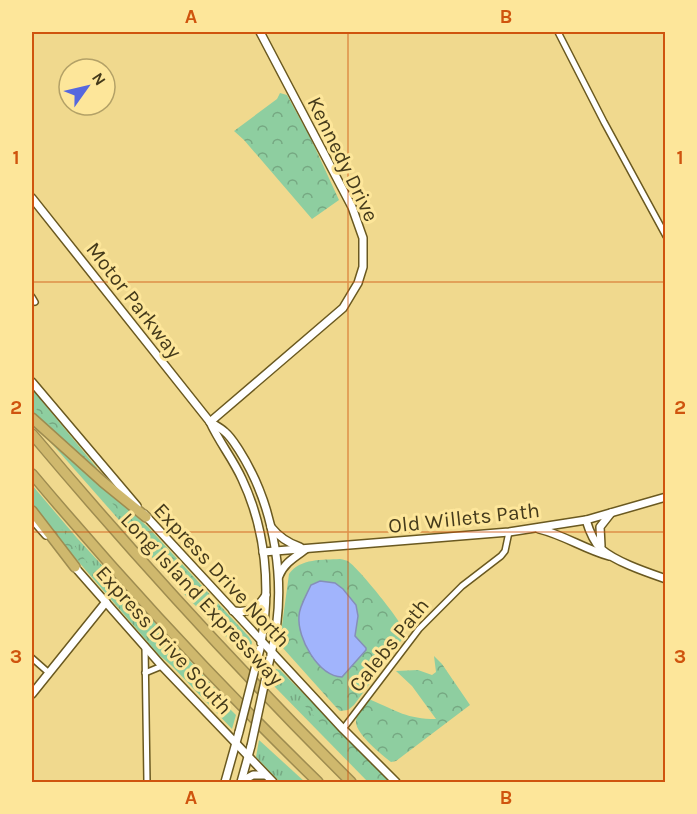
<svg xmlns="http://www.w3.org/2000/svg" width="697" height="814" font-family="Karla,sans-serif">
<style>
.grass{fill:url(#grass-tufts)}
.forest{fill:url(#forest-crowns)}
.water{fill:#a1b4fc;stroke:#858fb8;stroke-width:1.5}
.lines{fill:none;stroke-linecap:round;stroke-linejoin:round}
.street-casing{stroke:#6a5920;stroke-width:8}
.secondary-casing{stroke:#6a5920;stroke-width:10}
.highway-casing{stroke:#9e8c50;stroke-width:12}
.street{stroke:#fff;stroke-width:5}
.secondary{stroke:#fff;stroke-width:7}
.highway{stroke:#cfb86d;stroke-width:9}
.secondary-bridge-casing{stroke:#6a5920;stroke-width:10;stroke-linecap:butt}
.secondary-bridge{stroke:#fff;stroke-width:7}
.grid{fill:none;stroke:#cf540e;stroke-width:1.5;stroke-opacity:0.55}
.labels{text-anchor:middle;dominant-baseline:central;stroke-width:6;stroke-linejoin:round;paint-order:stroke}
.street-label{font-size:21px;fill:#443a1b;stroke:#fde69a}
.neatline{fill:none;stroke:#cf540e;stroke-width:2}
.grid-label{font-size:20px;text-anchor:middle;font-weight:bold;fill:#cf540e}
</style>
<defs>
<pattern id="grass-tufts" width="24" height="20" patternUnits="userSpaceOnUse" patternTransform="scale(1.5)"><rect width="24" height="20" fill="#8ecea0"/><path d="M3 7l-1-3M5 7V3M7 7l1-3M15 17l-1-3M17 17v-4M19 17l1-3" fill="none" stroke="#76a882"/></pattern>
<pattern id="forest-crowns" width="20" height="18" patternUnits="userSpaceOnUse" patternTransform="scale(1.5)"><rect width="20" height="18" fill="#8ecea0"/><path d="M2 6a3 3 0 1 1 6 0M12 15a3 3 0 1 1 6 0" fill="none" stroke="#76a882"/></pattern>
</defs>
<rect width="100%" height="100%" fill="#f0d98e"/>
<g class="grass">
<path d="M32,389l65,79 -2,1 -63,-57z"/>
<path d="M39,429l109,98 101,110 3,5 -3,18 -63,-64z"/>
<path d="M32,485l45,53 148,161 1,6 10,10 -4,14 -60,-63 -13,-11 -127,-147z"/>
<path d="M276,669l4,1 112,112h-24l-96,-98z"/>
<path d="M259,740l46,42h-25l-24,-25z"/>
</g>
<g class="forest">
<path d="M280,93l7,2 24,44 28,61 -27,19 -68,-79 -10,-9 43,-32z"/>
<path d="M32,390l37,45 -21,-12 -16,-19z"/>
<path d="M99,486l43,37 83,91 -2,3 -31,-23 -53,-64 -15,-12z"/>
<path d="M32,491l55,71 44,40 92,100 5,17c-69,-68 -134,-139 -196,-213z"/>
<path d="M340,559c4,1 7,1 9,3 11,8 54,61 57,72l-52,71 -6,5 -8,1 -6,-6 -52,-58 -1,-14 8,-59c11,-16 34,-14 51,-15z"/>
<path d="M434,656l8,8 28,41 -74,56 -5,1c-9,-7 -35,-28 -35,-40 0,-8 6,-15 10,-21l5,-1c26,11 36,19 65,19l-24,-33 -16,-15 22,-1 14,5 4,-3z"/>
<path d="M308,699l83,83h-17l-70,-77z"/>
</g>
<path class="water" d="M320,581l15,2 8,6 13,16 2,11 -3,20 11,12v2l-24,27c-24,-1 -45,-39 -43,-61 0,-9 8,-22 12,-31z"/>
<g class="lines">
<g class="street-casing">
<g id="street">
<path d="M558,32l46,90 62,114"/>
<path d="M32,297l3,5"/>
<path d="M145,646l2,136"/>
<path d="M32,658l17,15"/>
<path d="M145,673l17,-7"/>
<path d="M343,729l76,-100 43,-43 39,-30 4,-5 4,-19"/>
</g>
</g>
<g class="secondary-casing">
<g id="secondary">
<path d="M32,198l178,224c9,20 23,37 32,57 24,51 29,109 19,164"/>
<path d="M32,382l105,124"/>
<path d="M210,422l133,-114 15,-25 5,-16v-29l-11,-31 -92,-175"/>
<path d="M210,422c5,3 11,6 15,10 6,5 10,12 14,18 37,58 49,138 32,204"/>
<path d="M144,514l199,215 53,53"/>
<path d="M32,519l14,16"/>
<path d="M586,520c3,10 7,21 15,29 15,13 45,23 65,30"/>
<path d="M271,527c8,10 17,16 29,20"/>
<path d="M539,529c25,6 45,20 70,27"/>
<path d="M601,546l-1,-19 11,-14"/>
<path d="M263,552l246,-20 77,-12 80,-23"/>
<path d="M73,565l89,101 111,116"/>
<path d="M279,576c5,-13 16,-19 27,-27"/>
<path d="M233,611c17,2 24,-2 33,-16"/>
<path d="M32,694l74,-92"/>
<path d="M242,781l11,-6h12"/>
<path d="M225,782l14,-50"/>
<path d="M241,782l10,-36"/>
</g>
</g>
<g class="highway-casing">
<g id="highway">
<path d="M32,418l71,64 43,35"/>
<path d="M32,434c101,120 208,237 319,348"/>
<path d="M32,474c90,107 185,210 286,308"/>
<path d="M32,511l43,56"/>
</g>
</g>
<use href="#street" class="street"/>
<use href="#secondary" class="secondary"/>
<use href="#highway" class="highway"/>
<g class="secondary-bridge-casing">
<g id="secondary-bridge">
<path d="M239,732l21,-83"/>
<path d="M251,746l19,-88"/>
</g>
</g>
<use href="#secondary-bridge" class="secondary-bridge"/>
</g>
<path class="grid" d="M348,32v750M32,282h634M32,532h634"/>
<g class="labels">
<g class="street-label">
<text transform="translate(343 159) rotate(64)">Kennedy Drive</text>
<text transform="translate(134 300) rotate(52)">Motor Parkway</text>
<text transform="translate(464 518) rotate(-6)">Old Willets Path</text>
<text transform="translate(222 575) rotate(47)">Express Drive North</text>
<text transform="translate(202 599) rotate(47)">Long Island Expressway</text>
<text transform="translate(164 640) rotate(48)">Express Drive South</text>
<text transform="translate(389 645) rotate(-51)">Calebs Path</text>
</g>
</g>
<rect width="697" height="814" fill="none" stroke="#fde69a" stroke-width="66"/>
<g transform="translate(87 87) rotate(56)"><circle r="28" fill="#fde69a" stroke="#b3a167" stroke-width="1.5"/>
<path d="M0-4.5L10 22L0 15L-10 22Z" fill="#5668de"/>
<text y="-9" font-size="16" font-weight="bold" text-anchor="middle" fill="#443a1b">N</text>
</g>
<rect x="33" y="33" width="631" height="748" class="neatline"/>
<g class="grid-label">
<text x="191" y="23">A</text>
<text x="506" y="23">B</text>
<text x="16" y="164">1</text>
<text x="680" y="164">1</text>
<text x="16" y="414">2</text>
<text x="680" y="414">2</text>
<text x="16" y="663">3</text>
<text x="680" y="663">3</text>
<text x="191" y="804">A</text>
<text x="506" y="804">B</text>
</g>
</svg>
